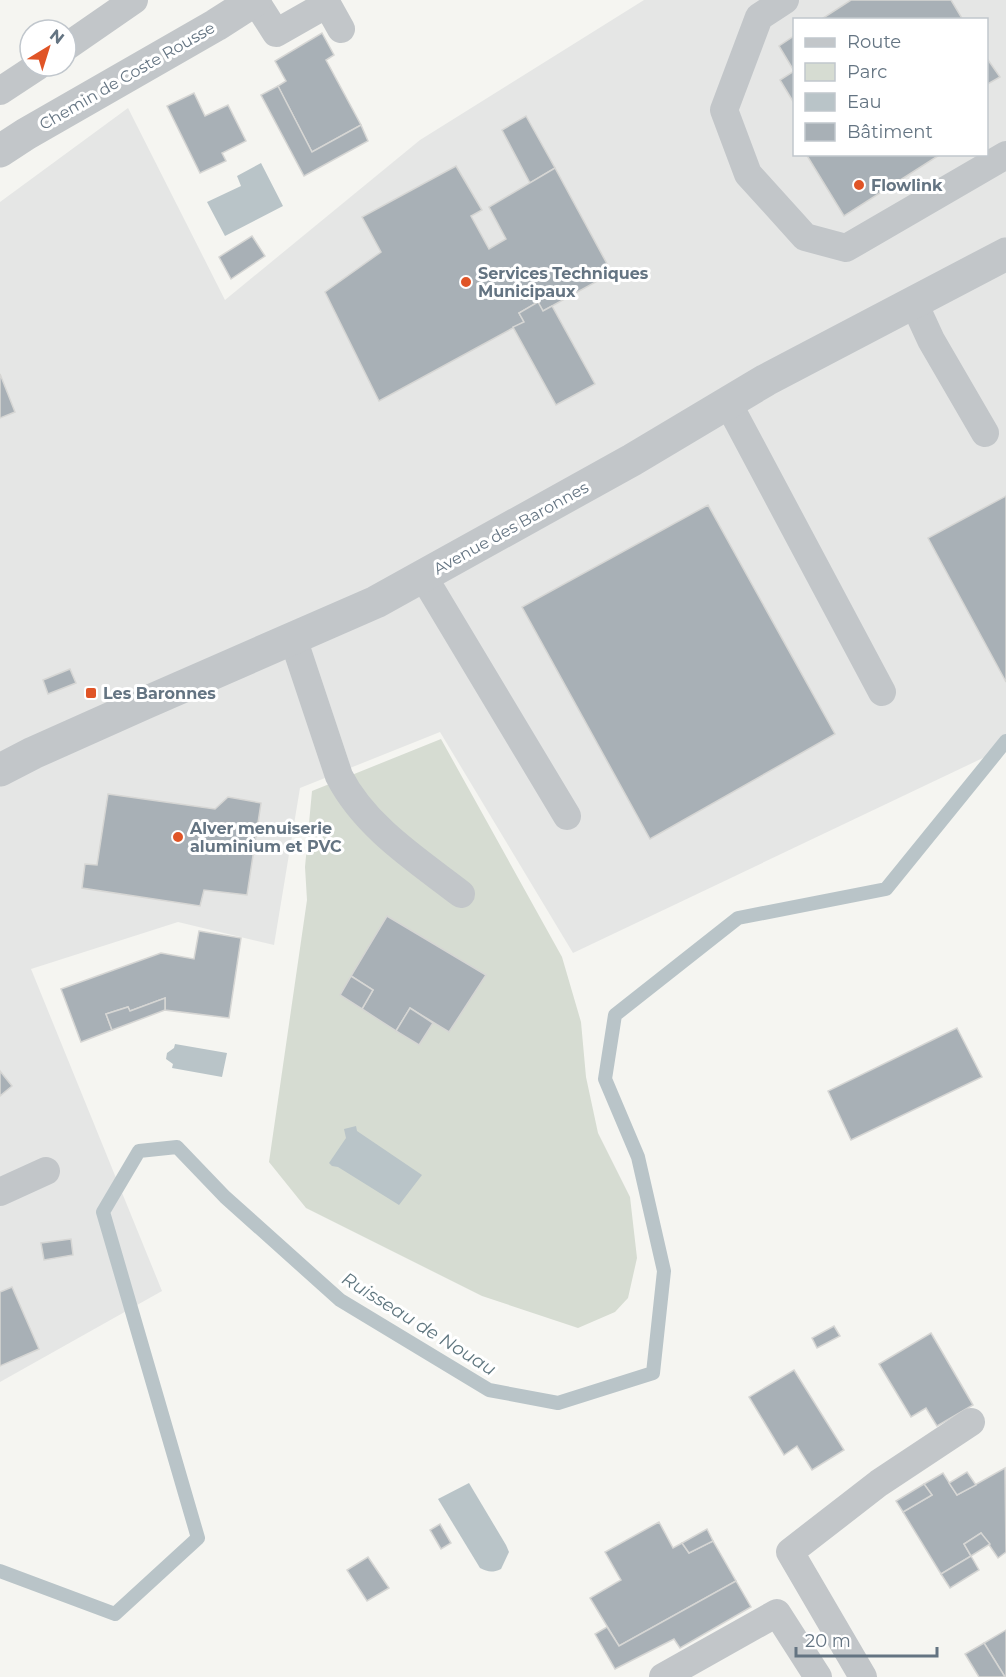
<svg xmlns="http://www.w3.org/2000/svg" width="1006" height="1677" font-family="Montserrat,sans-serif">
<style>
.built{fill:#e5e6e5;fill-rule:evenodd}
.green{fill:#d6dcd2}
.water{fill:#b9c4c8}
.lines{fill:none;stroke-linecap:round;stroke-linejoin:round}
.stream{stroke:#b9c4c8;stroke-width:14}
.building{fill:#a8b0b6;stroke:#d6d6d4;stroke-width:1.5}
.service{stroke:#c2c6c9;stroke-width:28}
.minor{stroke:#c2c6c9;stroke-width:33}
.poi-dot{fill:#e05426;stroke:#fff;stroke-width:2}
.labels{text-anchor:middle;dominant-baseline:central;stroke-width:6;stroke-linejoin:round;paint-order:stroke}
.street-label{font-size:16px;fill:#647482;stroke:#fff}
.poi-label{font-size:16px;font-weight:bold;fill:#647482;stroke:#fff;text-anchor:start}
.water-label{font-size:18px;font-style:italic;fill:#5f767f;stroke:#fff}
</style>
<rect width="100%" height="100%" fill="#f5f5f1"/>
<path class="built" d="M644,0h362v747l-433,206 -133,-221 -140,56 -26,157 -96,-23 -147,47 131,322 -162,91v-1180l128,-94 97,192 195,-160zM794,20h192v134h-192z"/>
<path class="green" d="M441,739l121,218 19,65 5,55 12,56 32,64 7,61 -9,40 -13,14 -37,16 -96,-32 -176,-88 -37,-46 38,-262 -2,-33 7,-76z"/>
<g class="water">
<path d="M261,163l22,43 -58,30 -18,-34 34,-16 -4,-10z"/>
<path d="M175,1044l52,9 -5,24 -50,-9 1,-4 -7,-5 1,-6 7,-5z"/>
<path d="M356,1126l1,5 65,44 -23,30 -61,-38 -6,-1 -3,-3 17,-25 -2,-9z"/>
<path d="M469,1483l37,62 3,7 -8,17c-9,4 -13,3 -21,-1l-42,-69z"/>
</g>
<g class="lines">
<path class="stream" d="M0,1571l115,43 83,-76 -95,-326 36,-61 38,-4 48,50 115,103 149,90 69,13 95,-30 11,-102 -26,-114 -33,-78 10,-64 123,-97 148,-29 120,-148"/>
</g>
<g class="building">
<path d="M851,0h100l12,20h-143z"/>
<path d="M322,33l12,22 -8,5 35,65 -49,27 -34,-66 8,-5 -11,-20z"/>
<path d="M794,36v35l-15,-25z"/>
<path d="M986,57l14,20 -14,8z"/>
<path d="M794,71v32l-14,-23z"/>
<path d="M278,86l34,66 49,-27 7,16 -64,35 -43,-81z"/>
<path d="M194,93l11,23 23,-11 18,36 -24,12 4,8 -26,12 -33,-67z"/>
<path d="M526,116l29,52 -25,15 -28,-53z"/>
<path d="M806,154h135l-97,62z"/>
<path d="M456,166l26,44 -11,6 18,33 17,-10 -17,-32 66,-39 57,105 -69,38 -5,-9 -19,11 5,9 -145,79 -54,-109 56,-40 -19,-35z"/>
<path d="M252,236l13,20 -34,23 -12,-22z"/>
<path d="M538,302l5,9 9,-5 43,78 -39,21 -43,-78 11,-5 -5,-9z"/>
<path d="M0,374l15,38 -15,6z"/>
<path d="M1006,496v186l-78,-144z"/>
<path d="M708,505l127,229 -185,105 -128,-232z"/>
<path d="M70,669l6,14 -28,11 -5,-14z"/>
<path d="M108,794l107,15 13,-12 33,6 -14,92 -43,-5 -4,16 -118,-18 3,-24 12,1z"/>
<path d="M387,916l99,59 -37,57 -39,-24 -14,23 -34,-22 11,-19 -22,-14z"/>
<path d="M199,931l42,7 -12,80 -64,-8v-12l-35,13 -2,-4 -22,7 6,16 -31,12 -20,-53 100,-36 33,6z"/>
<path d="M351,976l22,14 -11,19 -22,-14z"/>
<path d="M165,998v12l-53,20 -6,-16 22,-7 2,4z"/>
<path d="M410,1008l23,15 -14,22 -23,-14z"/>
<path d="M957,1028l25,49 -131,63 -23,-49z"/>
<path d="M0,1071l12,15 -12,10z"/>
<path d="M71,1239l2,16 -29,5 -3,-17z"/>
<path d="M12,1287l27,62 -39,17v-74z"/>
<path d="M834,1326l6,10 -23,12 -5,-10z"/>
<path d="M931,1333l42,72 -36,21 -11,-18 -15,9 -32,-53z"/>
<path d="M794,1370l50,80 -32,20 -15,-24 -13,9 -35,-58z"/>
<path d="M1005,1468l1,84 -8,6 -17,-25 -17,11 7,12 -30,18 -38,-62 29,-17 -8,-11 19,-11 14,22z"/>
<path d="M967,1472l9,13 -19,10 -8,-12z"/>
<path d="M924,1484l8,11 -29,17 -7,-11z"/>
<path d="M659,1522l14,26 9,-5 7,10 24,-12 23,40 -117,65 -29,-48 31,-18 -16,-28z"/>
<path d="M440,1524l11,19 -10,6 -11,-19z"/>
<path d="M707,1529l6,12 -24,12 -7,-10z"/>
<path d="M981,1533l9,11 -19,12 -7,-12z"/>
<path d="M971,1556l8,14 -29,18 -9,-14z"/>
<path d="M368,1557l21,31 -22,13 -20,-31z"/>
<path d="M736,1581l15,26 -71,41 -6,-9 -59,30 -20,-35 12,-7 12,19z"/>
<path d="M1006,1630v47h-1l-21,-34z"/>
<path d="M984,1643l21,34h-26l-14,-23z"/>
</g>
<g class="lines">
<g class="service">
<path d="M255,0l21,33 51,-29 14,25"/>
<path d="M785,0l-26,17 -35,93 24,64 57,63 41,11 160,-93"/>
<path d="M66,47l68,-47"/>
<path d="M0,91l38,-25"/>
<path d="M914,303l17,37 54,93"/>
<path d="M728,403l154,289"/>
<path d="M423,576l144,240"/>
<path d="M293,638l46,138c26,51 78,84 122,118"/>
<path d="M0,1192l46,-21"/>
<path d="M663,1677l114,-64 41,64"/>
<path d="M863,1677l-73,-125 89,-69 92,-61"/>
</g>
<g class="minor">
<path d="M0,151l26,-17 190,-109 39,-25"/>
<path d="M0,770l33,-17 112,-50 231,-101 256,-142 134,-80 240,-126"/>
</g>
</g>
<g class="poi-dot">
<circle cx="859" cy="185" r="6"/>
<circle cx="466" cy="282" r="6"/>
<rect x="85" y="687" width="12" height="12" rx="3"/>
<circle cx="178" cy="837" r="6"/>
</g>
<g class="labels">
<g class="street-label">
<text transform="translate(127 76) rotate(-30)">Chemin de Coste Rousse</text>
<text transform="translate(511 528) rotate(-29)">Avenue des Baronnes</text>
</g>
<g class="poi-label">
<text x="871" y="185">Flowlink</text>
<text x="478" y="273">Services Techniques<tspan x="478" dy="18">Municipaux</tspan></text>
<text x="103" y="693">Les Baronnes</text>
<text x="190" y="828">Alver menuiserie<tspan x="190" dy="18">aluminium et PVC</tspan></text>
</g>
<g class="water-label">
<text transform="translate(419 1324) rotate(32)">Ruisseau de Nouau</text>
</g>
</g>
<rect x="793" y="18" width="195" height="138" fill="#ffffff" stroke="#c1c7cd" stroke-width="1.5"/>
<rect x="805" y="38" width="30" height="9" fill="#c2c6c9" stroke="#c1c7cd" stroke-width="1.5"/>
<text x="847" y="48" font-size="18" fill="#647482">Route</text>
<rect x="805" y="63" width="30" height="18" fill="#d6dcd2" stroke="#c1c7cd" stroke-width="1.5"/>
<text x="847" y="78" font-size="18" fill="#647482">Parc</text>
<rect x="805" y="93" width="30" height="18" fill="#b9c4c8" stroke="#c1c7cd" stroke-width="1.5"/>
<text x="847" y="108" font-size="18" fill="#647482">Eau</text>
<rect x="805" y="123" width="30" height="18" fill="#a8b0b6" stroke="#c1c7cd" stroke-width="1.5"/>
<text x="847" y="138" font-size="18" fill="#647482">Bâtiment</text>
<g transform="translate(48 48) rotate(38)"><circle r="28" fill="#ffffff" stroke="#c1c7cd" stroke-width="1.5"/>
<path d="M0-4.5L10 22L0 15L-10 22Z" fill="#e05426"/>
<text y="-9" font-size="16" font-weight="bold" text-anchor="middle" fill="#647482">N</text>
</g>
<path d="M796 1647v9h141v-9" fill="none" stroke="#647482" stroke-width="3"/>
<text x="805" y="1647" font-size="18" fill="#647482" stroke="#ffffff" stroke-width="4.5" paint-order="stroke">20 m</text>
</svg>
